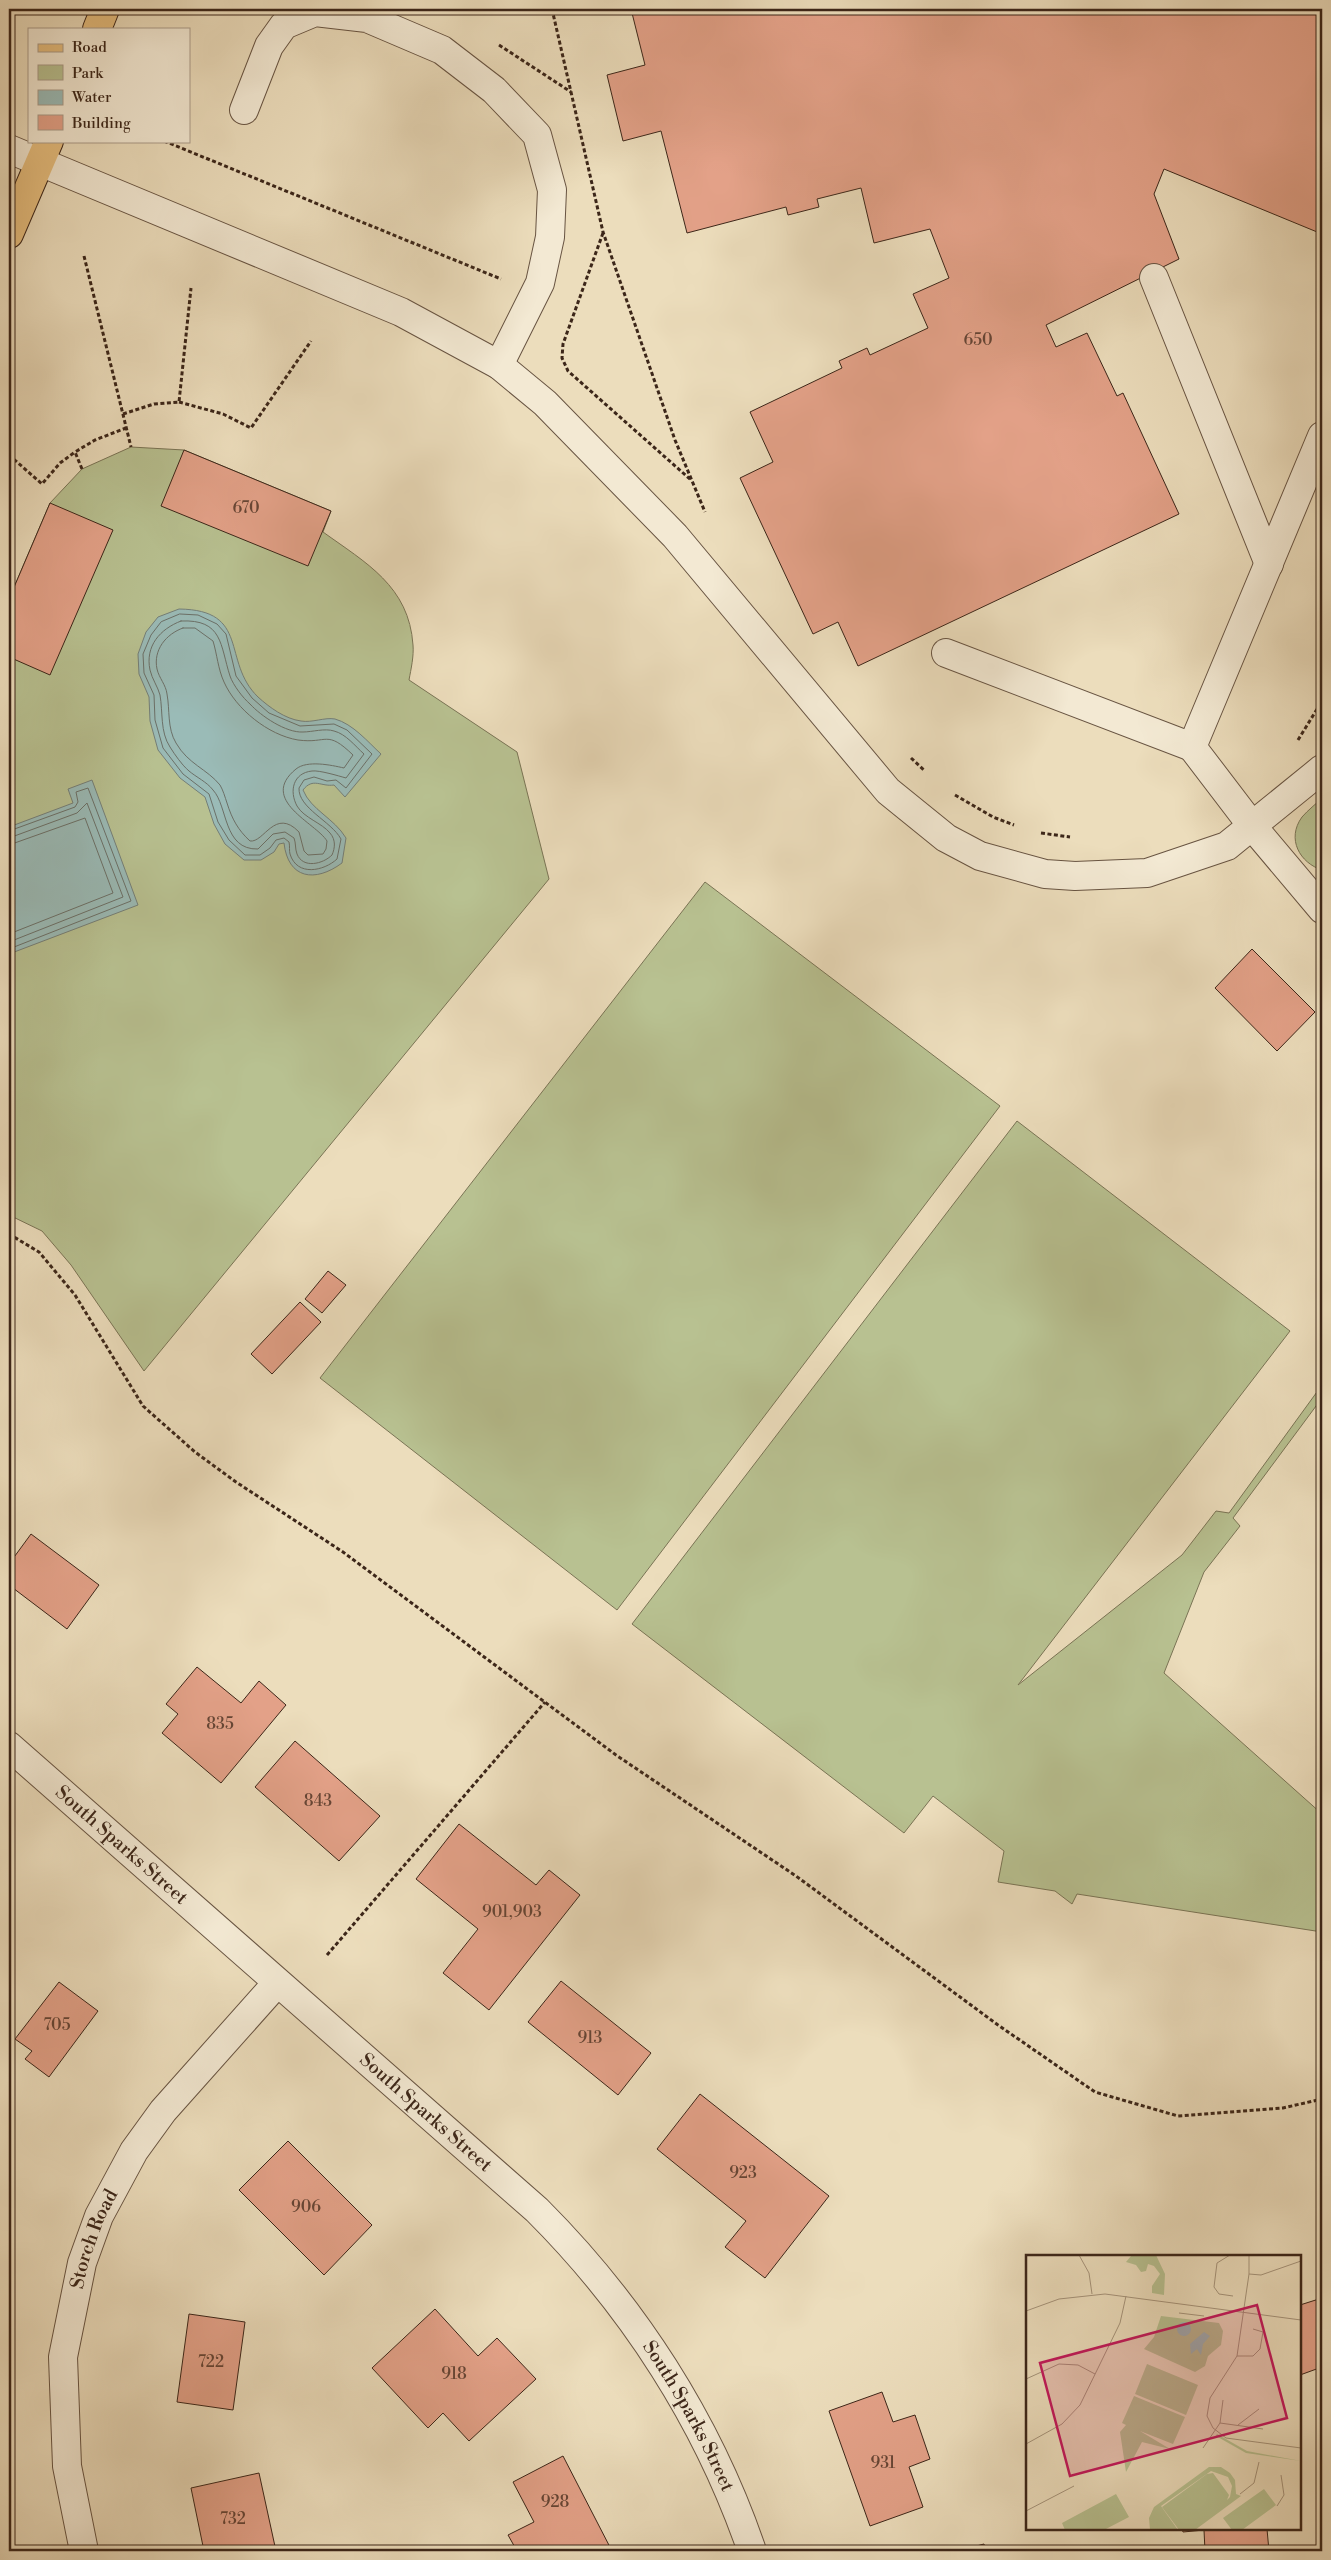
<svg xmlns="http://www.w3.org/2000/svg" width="1331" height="2560" font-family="'Libre Bodoni',serif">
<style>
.green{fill:#b8c191;stroke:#7a7455}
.water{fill:#9abbb7;stroke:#747f78}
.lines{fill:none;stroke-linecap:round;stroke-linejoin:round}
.shore{stroke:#6b7068;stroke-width:1}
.building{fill:#e3a188;stroke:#3c2619}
.minor-casing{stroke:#685442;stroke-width:30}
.major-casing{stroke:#3c2619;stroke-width:30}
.path{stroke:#3c2619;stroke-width:3;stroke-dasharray:4 2.5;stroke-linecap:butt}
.minor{stroke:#f3e9d3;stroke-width:28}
.major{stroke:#e6be7e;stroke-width:28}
.labels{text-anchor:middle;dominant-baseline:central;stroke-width:4.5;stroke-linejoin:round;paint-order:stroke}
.number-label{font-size:16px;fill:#664535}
.street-label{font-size:19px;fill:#3c2619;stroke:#f3e9d3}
.inset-road{fill:none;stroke:#a6947b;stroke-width:1}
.view{fill:#c2185b;fill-opacity:0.15;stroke:#c2185b;stroke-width:2.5}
.inset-edge{fill:none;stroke:#3c2619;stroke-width:2.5}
</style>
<rect width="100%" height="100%" fill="#ecddbc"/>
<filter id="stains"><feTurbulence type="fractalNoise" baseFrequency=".004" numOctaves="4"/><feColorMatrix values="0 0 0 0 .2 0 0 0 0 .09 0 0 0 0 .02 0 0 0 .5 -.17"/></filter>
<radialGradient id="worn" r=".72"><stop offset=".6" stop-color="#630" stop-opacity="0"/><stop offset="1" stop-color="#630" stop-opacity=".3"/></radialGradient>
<g class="green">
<path d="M131,447l53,3 147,61 -8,21c43,31 86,54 90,113 1,11 -2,24 -4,35l108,72 32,127 -405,492 -73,-106 -29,-34 -33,-16v-616l41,-96 32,-34z"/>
<path d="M1322,798v34l-3,3 3,3v32c-22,-7 -36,-31 -20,-53 6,-7 14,-13 20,-19z"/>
<path d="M705,882l295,224 -383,504 -297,-232z"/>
<path d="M1017,1121l273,210 -272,354 164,-130 34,-44 13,2 93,-128v13l-89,120 7,8 -36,46 -40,101 158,141v118l-245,-38 -5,10 -17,-13 -57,-9 6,-31 -71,-55 -29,37 -272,-209z"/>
</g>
<g class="water">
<path d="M179,609c72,1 42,52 79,88 11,10 27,22 43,24 11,2 24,-4 34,-2 18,5 33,23 46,35l-36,43 -11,-12c-13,2 -21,-8 -31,5 8,20 31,28 43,48l-4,25c-27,20 -54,16 -58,-20l-5,1 -5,8 -13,8h-17l-19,-16 -11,-20 -9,-27 -25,-19 -22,-28 -8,-29 -1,-24 -10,-23 -1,-20 8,-22 12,-15z"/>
<path d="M92,780l46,125 -129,49v-127l64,-24 -5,-14z"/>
</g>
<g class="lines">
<g class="shore">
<path d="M180,614l18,1 19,9 9,10 10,42 16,22 17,15 31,13 34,-2 13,6 25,24 -26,34 -10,-8 -9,1 -13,-4 -10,3 -5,8c-1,20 32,33 42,51l-4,20c-13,12 -40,18 -47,-5 -1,-3 0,-8 -1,-12l-5,-4 -8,2 -6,8 -10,7h-15l-16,-15 -11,-18 -9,-28 -26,-20 -20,-26 -8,-28 -1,-25 -10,-22 -1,-19 8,-19 10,-13z"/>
<path d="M181,621c42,-2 39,24 49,55 3,9 13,22 20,28 11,12 36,29 53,28 9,0 22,-4 31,-1 12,3 21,15 30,23l-18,24c-7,-2 -27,-8 -34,-7 -19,2 -23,20 -15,35 7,12 25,17 33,27 6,7 5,15 2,22 -9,9 -29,14 -35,-1 -2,-5 -1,-11 -3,-16l-9,-6 -12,2 -15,15c-35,1 -30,-43 -45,-59 -6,-8 -17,-13 -24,-19 -7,-6 -14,-16 -19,-24 -10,-15 -7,-35 -10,-52 -2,-8 -8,-16 -10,-25 -5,-24 10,-41 31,-49z"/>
<path d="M183,628h12l18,13c4,13 5,28 11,41 12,27 44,53 74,58 30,4 28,-11 55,15l-9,13c-13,-3 -37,-8 -48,1 -38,31 20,54 31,72l-1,8 -3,5 -15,1 -4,-4 -5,-19c-24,-25 -35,11 -49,9 -12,-11 -18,-22 -23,-38 -2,-6 -4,-13 -7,-18 -13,-16 -32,-21 -44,-42 -9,-15 -6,-33 -9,-49 -1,-9 -8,-16 -10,-25 -4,-19 9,-35 26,-41z"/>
<path d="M9,831l66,-24 3,-5 -2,-10 12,-4 43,113 -122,48"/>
<path d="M9,838l68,-25 10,-10 36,94 -114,45"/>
<path d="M9,845l76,-27 28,75 -104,41"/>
</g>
</g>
<g class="building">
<path d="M631,9h691v225l-158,-65 -10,25 25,65 -133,66 10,22 31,-14 30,63 6,-3 56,121 -321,152 -20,-44 -25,12 -73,-156 33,-16 -23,-50 92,-44 -3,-7 28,-13 3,7 58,-27 -15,-34 36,-16 -19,-49 -56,14 -13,-55 -44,11 2,8 -31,8 -2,-8 -99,26 -26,-102 -38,10 -16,-66 38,-10z"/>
<path d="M184,450l147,61 -23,55 -147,-60z"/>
<path d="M50,503l63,27 -63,145 -41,-18v-58z"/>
<path d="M1252,949l63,63 -38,39 -62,-63z"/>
<path d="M328,1271l18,14 -24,28 -17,-14z"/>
<path d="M300,1302l21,20 -49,52 -21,-20z"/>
<path d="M31,1534l68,51 -32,44 -58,-44v-21z"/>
<path d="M197,1667l44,36 18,-22 27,24 -65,78 -59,-50 16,-19 -12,-10z"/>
<path d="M295,1741l85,75 -41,45 -84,-74z"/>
<path d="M459,1824l77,61 13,-15 31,25 -91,115 -46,-37 35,-44 -62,-50z"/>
<path d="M561,1981l90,72 -33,42 -90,-73z"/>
<path d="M59,1982l39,29 -49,66 -24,-18 7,-8 -17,-12z"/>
<path d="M700,2094l129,102 -64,82 -40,-31 21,-26 -89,-72z"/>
<path d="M288,2141l84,84 -48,50 -85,-85z"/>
<path d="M1322,2298v69l-22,8v-70z"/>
<path d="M435,2309l43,47 19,-18 39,41 -67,62 -26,-28 -15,15 -56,-60z"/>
<path d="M189,2314l56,8 -12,88 -56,-8z"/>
<path d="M882,2392l11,30 22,-7 15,44 -21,8 14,40 -53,19 -41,-115z"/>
<path d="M563,2456l49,95h-95l-9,-16 26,-13 -21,-40z"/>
<path d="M259,2473l17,78h-72l-13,-63z"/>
<path d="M1182,2529h85l2,22h-64l-1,-21 -21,2z"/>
<path d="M984,2544l2,7h-29z"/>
</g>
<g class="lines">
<g class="minor-casing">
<g id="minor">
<path d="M244,110l25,-64 15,-21 31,-13 52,6 75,32 52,40 43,45 15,55 -2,47 -10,46 -41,82"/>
<path d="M9,149l392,163 98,53 46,38 130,133 213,255 58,47 34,18 65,18 30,2 72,-3 80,-27 95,-77"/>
<path d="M1154,278l115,286"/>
<path d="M1322,436l-130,311 61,80 69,82"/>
<path d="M946,653l246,94"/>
<path id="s1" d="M9,1746l528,464c96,96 171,212 215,341"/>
<path id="s2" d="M84,2551l-17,-85 -4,-109 19,-94 17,-47 35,-65 29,-40 114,-128"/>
</g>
</g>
<g class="major-casing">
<g id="major">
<path d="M97,29l8,-20"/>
<path d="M9,234l40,-93"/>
</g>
</g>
<g class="path">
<path d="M552,9l51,223 72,208 30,72"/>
<path d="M499,45l72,47"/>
<path d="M164,141l337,138"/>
<path d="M603,233l-40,111 -1,14 6,13 123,109"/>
<path d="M84,256l47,191"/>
<path d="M179,402l44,12 28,14 60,-87"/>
<path d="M123,414l31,-10 25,-2 12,-114"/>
<path d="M9,455l33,29 18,-21 15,-11"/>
<path d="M82,469l-7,-17 20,-12 31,-12"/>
<path d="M1298,740l24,-39"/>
<path d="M911,758l14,13"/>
<path d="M955,795l38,22 21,8"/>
<path d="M1041,833l29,4"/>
<path d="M9,1234l30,18 36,43 68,111 52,46 41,30 107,70 273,203 180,121 202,149 97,67 83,24 105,-8 39,-9"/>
<path d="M327,1955l218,-253"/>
</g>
<use href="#minor" class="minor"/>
<use href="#major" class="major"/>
</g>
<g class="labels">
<g class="number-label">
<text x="978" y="340">650</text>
<text x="246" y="508">670</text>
<text x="220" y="1724">835</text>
<text x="318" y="1801">843</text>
<text x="512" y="1912">901,903</text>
<text x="57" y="2025">705</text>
<text x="590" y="2038">913</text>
<text x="743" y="2173">923</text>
<text x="306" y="2207">906</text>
<text x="211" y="2362">722</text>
<text x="454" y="2374">918</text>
<text x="883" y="2463">931</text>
<text x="555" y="2502">928</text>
<text x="233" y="2519">732</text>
</g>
<g class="street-label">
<text stroke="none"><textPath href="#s1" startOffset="150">South Sparks Street</textPath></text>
<text stroke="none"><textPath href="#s1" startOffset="555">South Sparks Street</textPath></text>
<text stroke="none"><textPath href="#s2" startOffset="318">Storch Road</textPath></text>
<text stroke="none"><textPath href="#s1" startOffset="960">South Sparks Street</textPath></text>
</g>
</g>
<g transform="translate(1026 2255)">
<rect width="275" height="275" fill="#ecddbc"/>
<path d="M130,0l9,19 -1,21 -12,-2v-7l8,-12 -6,-8 -6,-2 -2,7 -5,1 -5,-7 -10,-3 5,-6zM135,61l58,7 4,8 -2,14 -13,11 -3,10 -10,6 -51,-23 10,-12zM121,109l51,21 -12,30 -51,-21zM108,141l51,21 -12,27 -33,-13 30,18 -28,-7 -16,30 -6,-40 6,-7 -4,-2zM191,179l30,17 54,10 -55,-8 -30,-17 -2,3zM183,212h12l9,6 5,7 1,14 5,2 -46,34h-16l-17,-23 45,-33 6,-1 16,22 -2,5 3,-3 2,-11 -4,-9 -17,-6 -50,35 17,24h-28l-1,-12 5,-11zM238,234l12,16 -34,25h-10l-9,-12zM90,239l13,23 -25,13h-39l-3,-7z" fill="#b8c191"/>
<path d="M151 74a7 7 0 1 1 14 0a7 7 0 1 1-14 0ZM178,77l6,4 -7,8 -2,11 -4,-6 -6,5 -1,-10z" fill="#9abbb7"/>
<path class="inset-road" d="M53,0l10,18 3,21M204,0l-13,8 -3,24 5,7 14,2M223,0v19l-12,82 -27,42 -3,18 6,12 13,10 75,10M223,19l12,1 40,-14M0,56l33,-12 46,-5 196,26M153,58l25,3M211,101h16l7,-7 3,-17 -10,-3M0,124l33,-15 19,1 17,9M194,168l3,-23M212,170l21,-16M0,189l36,-20 18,-19 40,-82 6,-27M177,193l17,-25 43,6M214,239l14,-11 5,-21M251,251l7,-11 -3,-20M0,256l48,-25"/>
<path class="view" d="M231,50l30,113 -217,58 -30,-113z"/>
<rect width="275" height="275" class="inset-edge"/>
</g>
<rect width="1331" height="2560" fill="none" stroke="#ecddbc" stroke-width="30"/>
<rect x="10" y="10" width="1311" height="2540" fill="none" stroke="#3c2619" stroke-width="2.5"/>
<rect x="15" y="15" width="1301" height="2530" fill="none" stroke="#3c2619"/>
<rect x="28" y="28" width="162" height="115" fill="#f3e9d3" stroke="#aa9b89"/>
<rect x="38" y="44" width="25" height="8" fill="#e6be7e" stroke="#aa9b89"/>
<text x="72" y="52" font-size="15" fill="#3c2619">Road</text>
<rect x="38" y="65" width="25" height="15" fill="#b8c191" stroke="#aa9b89"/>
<text x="72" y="78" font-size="15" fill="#3c2619">Park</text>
<rect x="38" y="90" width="25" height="15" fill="#9abbb7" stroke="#aa9b89"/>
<text x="72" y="102" font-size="15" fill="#3c2619">Water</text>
<rect x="38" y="115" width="25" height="15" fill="#e3a188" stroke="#aa9b89"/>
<text x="72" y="128" font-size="15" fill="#3c2619">Building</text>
<rect width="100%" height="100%" filter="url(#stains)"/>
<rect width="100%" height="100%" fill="url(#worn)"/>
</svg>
